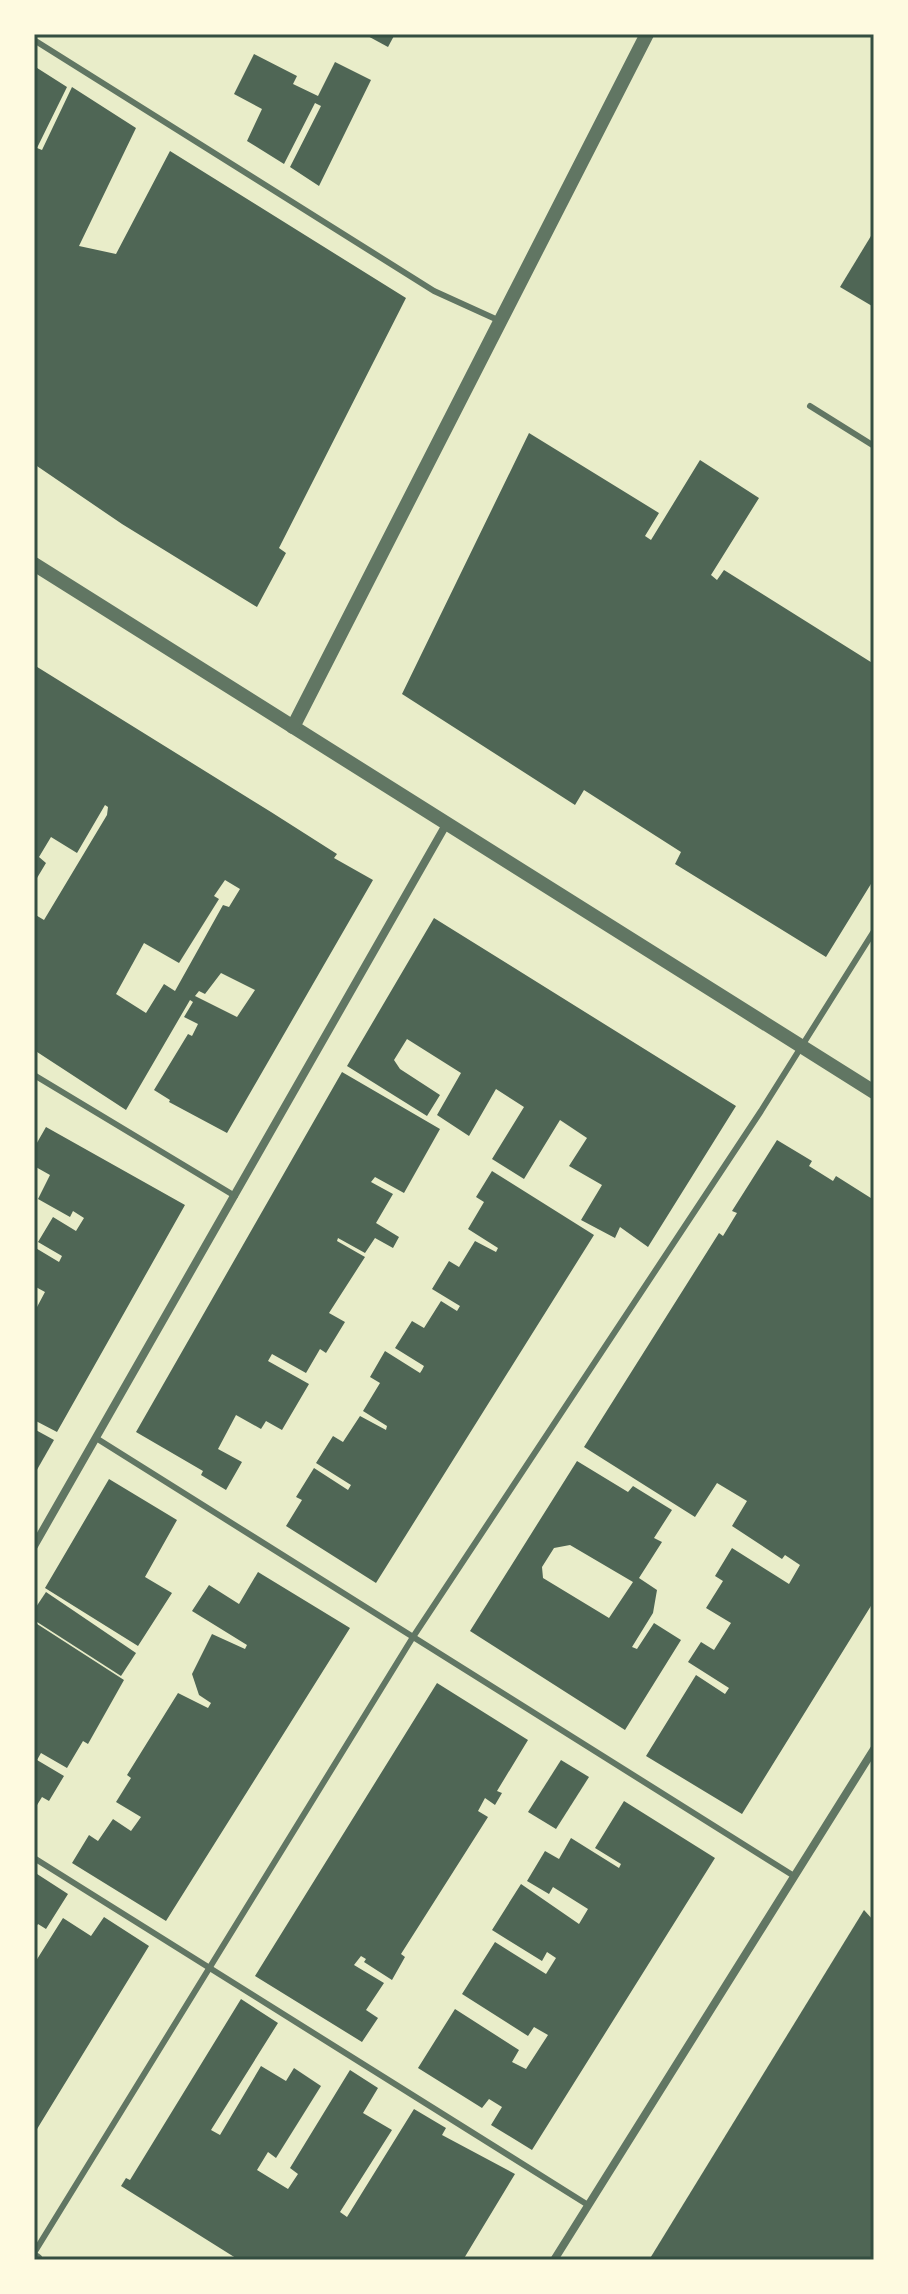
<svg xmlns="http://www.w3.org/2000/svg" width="908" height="2294" font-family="'Space Grotesk',sans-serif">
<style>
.building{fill:#4f6655;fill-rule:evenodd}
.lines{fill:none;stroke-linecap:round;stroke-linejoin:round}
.service{stroke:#617663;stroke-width:6}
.minor{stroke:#617663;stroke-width:8}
.tertiary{stroke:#617663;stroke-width:14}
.neatline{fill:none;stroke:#344e41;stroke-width:3}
</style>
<rect width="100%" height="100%" fill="#e9edc9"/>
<g class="building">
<path d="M364,34h31l-7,13z"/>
<path d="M254,54l43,22 -4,8 25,12 17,-34 36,18 -52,106 -29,-19 31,-61 -6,-3 -31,61 -37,-23 15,-32 -28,-15z"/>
<path d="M34,66l33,21 -30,61 5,2 30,-63 64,41 -57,118 37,8 54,-103 236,147 -127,250 7,5 -29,54 -135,-83 -88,-60z"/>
<path d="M874,231v72l-2,3 -32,-19z"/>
<path d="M529,433l130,80 -14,23 6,4 49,-80 59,38 -48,77 6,5 7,-10 150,94v215l-48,78 -151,-93 6,-12 -97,-62 -9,15 -173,-111z"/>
<path d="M34,665l237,147 66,42 -3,4 39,22 -146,253 -58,-31 1,-2 -16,-10 34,-56 4,2 6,-12 -14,-7 9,-15 -3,-2 -64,110 -92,-60v-136l10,6 63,-105 1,-8 -3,-2 -28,48 -26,-16 -12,20 7,6 -12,20zM225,880l15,9 -11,18 -6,-2 -48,86 -11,-7 -18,29 -30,-19 28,-51 35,20 40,-64 -5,-3zM221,973l34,17 -18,27 -42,-21 4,-5 6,3z"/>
<path d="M434,918l302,188 -88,141 -28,-20 -5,11 -34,-18 21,-35 -33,-19 18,-28 -27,-18 -36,59 -32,-20 32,-52 -28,-18 -27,47 -32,-21 24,-42 -54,-34 -13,21 6,9 40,26 -13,21 -80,-50z"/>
<path d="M342,1072l98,57 -36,64 -29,-16 -4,5 22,12 -17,29 23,14 -6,11 -18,-10 -10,15 -27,-15 -1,3 28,16 -36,56 16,9 -19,31 -6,-4 -14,24 -34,-19 -4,7 41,23 -27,46 -16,-9 -5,8 -25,-14 -18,34 24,13 -16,28 -25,-15 2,-4 -67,-39z"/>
<path d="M46,1127l139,78 -128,227 -23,-12v-115l3,2 8,-15 -11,-6v-39l25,15 3,-6 -24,-14 15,-25 23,14 8,-13 -11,-7 -3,6 -32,-18 12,-24 -16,-9v-18z"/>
<path d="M777,1140l35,21 -3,5 24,15 3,-5 38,24v401l-132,213 -96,-58 50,-81 29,19 4,-6 -41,-26 13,-20 13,8 17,-27 -25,-15 17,-27 -8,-5 17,-28 57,36 11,-19 -15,-10 -3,4 -50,-33 15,-25 -30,-18 -22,34 -111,-70 135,-214 4,3 14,-23 -5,-2z"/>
<path d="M492,1171l102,64 -218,348 -90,-57 16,-26 -6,-3 18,-29 34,22 3,-5 -35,-22 17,-27 10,6 17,-26 26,14 1,-4 -24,-15 17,-28 -10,-6 15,-26 35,22 2,-3 2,-4 -29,-18 17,-27 12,7 17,-27 16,10 3,-5 -28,-17 17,-28 10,6 16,-26 21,11 2,-4 -30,-19 16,-27 -8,-5z"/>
<path d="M34,1429l20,11 -20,35z"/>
<path d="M577,1461l51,31 5,-6 39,24 -18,28 8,4 -23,36 18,12 -4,23 -21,34 5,2 17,-26 27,17 -56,90 -155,-99zM570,1545l63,37 -24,36 -66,-40 -1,-11 12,-19z"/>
<path d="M109,1479l68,41 -32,57 27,16 -34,53 -93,-58z"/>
<path d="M258,1572l92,56 -184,293 -94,-58 17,-28 9,6 15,-22 18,12 10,-14 -25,-15 15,-24 -4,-3 51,-82 30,15 3,-5 -12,-8 -7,-21 20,-40 33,15 2,-4 -55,-34 17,-26 30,19z"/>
<path d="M46,1592l90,61 -15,23 -87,-56v-10z"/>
<path d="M34,1622l90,58 -36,64 -5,-3 -16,27 -26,-15 -4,7 27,16 -15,25 -7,-4 -8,13z"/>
<path d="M437,1683l91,57 -31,51 5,2 -7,12 -10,-7 -7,13 10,6 -87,137 4,3 -13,23 -28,-18 2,-3 -5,-3 -7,9 30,18 -18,27 12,8 -16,24 -107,-66z"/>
<path d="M561,1760l28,17 -33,52 -28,-17z"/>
<path d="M624,1801l91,57 -183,292 -41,-25 11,-18 -13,-8 -7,9 -64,-40 37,-59 64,41 -7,12 14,7 22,-34 -14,-8 -6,9 -66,-42 33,-52 51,32 10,-16 -9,-6 -5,9 -50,-31 29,-46 58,40 9,-15 -35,-22 -4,7 -22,-13 18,-30 14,8 12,-21 48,30 2,-4 -26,-16z"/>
<path d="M34,1872l34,22 -22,35 -8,-5 -4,6z"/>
<path d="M864,1910l10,11v339h-225z"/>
<path d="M104,1917l45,29 -115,188v-170l29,-46 28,18z"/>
<path d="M241,1999l37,24 -67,107 9,5 41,-69 25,15 8,-13 27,18 -45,72 -8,-6 -11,18 31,19 10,-15 -8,-6 60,-98 28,18 -15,25 29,17 -52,82 7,5 67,-108 32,19 -4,7 73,39 -52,86h-224l-118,-74 5,-8 4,2z"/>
</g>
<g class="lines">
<g class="service">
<path d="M34,40l400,251 66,30"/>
<path d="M810,406l64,40"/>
<path d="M34,1075l201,121"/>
<path d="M96,1438l698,438"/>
<path d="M34,1858l554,347"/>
<path d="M34,2253l379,-616 348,-526 113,-180"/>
</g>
<g class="minor">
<path d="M34,1546l413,-723"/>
<path d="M554,2260l320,-511"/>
</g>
<g class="tertiary">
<path d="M34,564l840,528"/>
<path d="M293,727l354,-693"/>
<path d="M34,2259l2,1"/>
</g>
</g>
<rect width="908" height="2294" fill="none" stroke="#fefae0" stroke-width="72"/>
<rect x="36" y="36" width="836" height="2222" class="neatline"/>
</svg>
